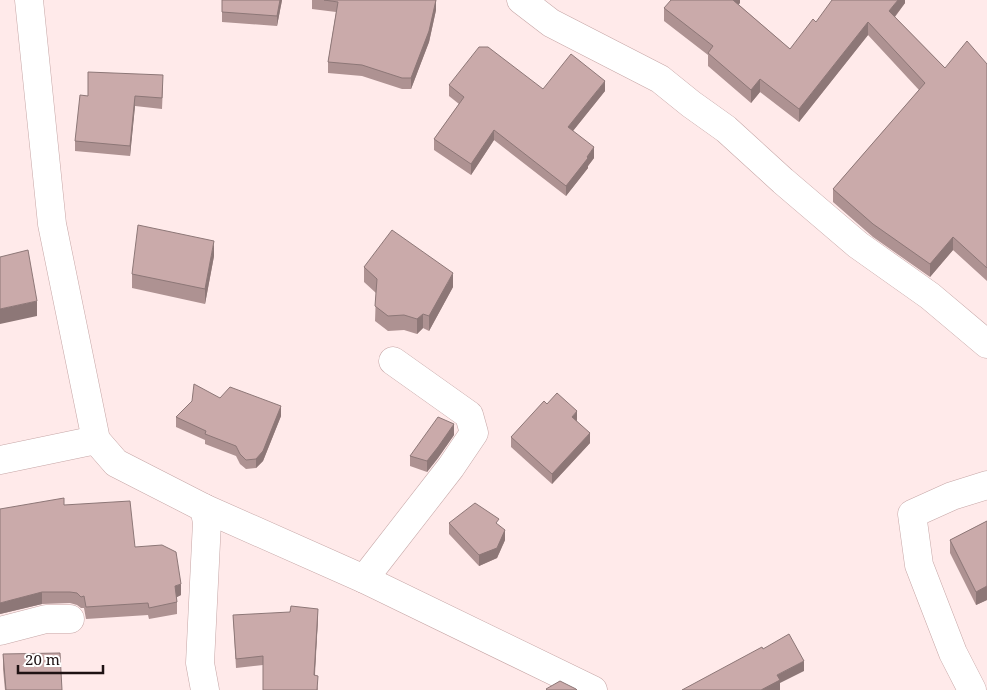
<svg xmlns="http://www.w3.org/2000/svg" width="987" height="690" font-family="'Noto Serif',serif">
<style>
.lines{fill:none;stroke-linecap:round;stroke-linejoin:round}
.minor-casing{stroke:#c6a6a6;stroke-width:29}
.minor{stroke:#fff;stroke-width:28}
.wall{fill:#ae9292}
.shaded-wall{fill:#8d7777}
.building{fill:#caaaaa;stroke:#8d7777}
</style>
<rect width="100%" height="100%" fill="#ffeaea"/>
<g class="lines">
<g class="minor-casing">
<g id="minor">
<path d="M29,0l23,224 44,216 20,23 88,45 160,71 229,111"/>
<path d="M521,0l30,23 109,56 31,25 35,25 57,52 75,64 72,51 57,48"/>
<path d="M0,460l96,-20"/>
<path d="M204,508l3,14 -7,141 5,27"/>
<path d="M364,579l87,-112 23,-34 -5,-18 -76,-54"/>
<path d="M0,631l46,-12h24"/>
<path d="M972,690l-19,-37 -34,-88 -7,-51 40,-18 35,-11"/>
</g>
</g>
<use href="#minor" class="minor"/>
</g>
<g class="wall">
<path d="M222,0h60l-5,26 -55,-4z"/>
<path d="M312,0h124v10l-7,32 -18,47h-9l-40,-13 -34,-3v-11l8,-50 -24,-3z"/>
<path d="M740,0v3l-2,1 52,45 26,-27 89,-22v3l-10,14 50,51 42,-4v217l-34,-31 -23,27 -57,-40 -40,-35v-13l86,-99 -51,-55 -69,87 -39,-30 -9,11 -43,-37v-11l-44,-34v-13z"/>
<path d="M163,85l-1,24 -27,-3 -5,50 -55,-5v-10l13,-45z"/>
<path d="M449,85l156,6 -32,40 21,27 -6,8v2l-22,28 -72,-56 -23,35 -37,-25v-11l25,-35 -10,-8z"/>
<path d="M214,256l-9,48 -73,-16v-14z"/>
<path d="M364,267l89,20 -24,44 -6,-3 -6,6 -13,-4 -16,1 -13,-10 1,-28 -12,-11z"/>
<path d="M220,398l61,18 -18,45 -7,7 -10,1 -6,-5 -4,-8 -31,-12v-4l-29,-13v-10z"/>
<path d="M547,404l30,17 13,22 -38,41 -41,-37v-10z"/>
<path d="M454,435l-16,23 -11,14 -17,-6v-10z"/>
<path d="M64,505l71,42 46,48 -4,2v17l-28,5 -1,-4 -62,4 -2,-11h-3l-4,-3 -7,-2 -28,1 -42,10z"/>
<path d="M987,521v79l-11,5 -26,-52v-13z"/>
<path d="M449,523l50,2 6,15 -8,18 -18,8 -30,-32z"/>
<path d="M233,615l85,3 -3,57 3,15 -55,-25 -27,3z"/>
<path d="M3,654l59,36h-57l-2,-21z"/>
</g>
<g class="shaded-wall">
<path d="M280,0h2l-5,26v-10z"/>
<path d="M436,0v10l-7,32 -18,47v-11z"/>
<path d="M732,0h8v3l-8,9z"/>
<path d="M898,0h7v3l-16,21v-13z"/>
<path d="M868,22v13l-69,87v-13z"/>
<path d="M760,79v13l-9,11v-13z"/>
<path d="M605,81v10l-37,46v-10z"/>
<path d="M135,96v10l-5,50v-10z"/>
<path d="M494,130v10l-23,35v-11z"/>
<path d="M594,147v11l-6,8v2l-22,28v-10z"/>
<path d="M953,237v13l-23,27v-13z"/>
<path d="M214,241v15l-9,48v-15z"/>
<path d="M453,273v14l-24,44v-15z"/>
<path d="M37,301v15l-37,8v-15z"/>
<path d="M423,314v14l-6,6v-15z"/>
<path d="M281,406v10l-18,45 -7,7v-9z"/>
<path d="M577,411v11l-5,-5z"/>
<path d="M454,424v11l-16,23 -11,14v-11z"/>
<path d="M590,433v10l-38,41v-10z"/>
<path d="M505,530v10l-8,18 -18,8v-11z"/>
<path d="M181,584v11l-6,3v-12z"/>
<path d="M987,586v14l-11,5v-13z"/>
<path d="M42,592v12l-42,10v-11z"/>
<path d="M318,609v9l-4,67v-10z"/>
<path d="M804,661v10l-24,12v7h-19l16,-15z"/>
</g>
<g class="building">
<path d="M222,0h58l-3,16 -55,-4z"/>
<path d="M324,0h112l-7,31 -18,47h-9l-40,-13 -34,-3 10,-60z"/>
<path d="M671,0h62l57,49 23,-30 3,3 16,-22h66l-9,11 56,57 22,-27 20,23v204l-34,-31 -23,27 -57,-40 -40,-35 92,-106 -57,-61 -69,87 -39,-30 -9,11 -43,-37 5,-7 -49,-38z"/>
<path d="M479,47h9l55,42 28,-35 34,27 -37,46 26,20 -7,10 1,1 -22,28 -72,-56 -23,34 -37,-25 30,-42 -15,-12z"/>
<path d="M88,72l75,3 -1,23 -27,-2 -5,50 -55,-5 5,-46 8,1z"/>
<path d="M138,225l76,16 -9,48 -73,-15z"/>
<path d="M392,230l61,43 -24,43 -6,-2 -6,5 -13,-4 -16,1 -13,-10 2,-27 -13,-12z"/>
<path d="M28,250l9,51 -37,8v-52z"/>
<path d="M194,384l26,14 10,-11 51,19 -18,45 -7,8 -10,1 -6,-6 -4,-8 -31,-12 1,-3 -30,-14 16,-16z"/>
<path d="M557,393l20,18 -5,6 18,16 -38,41 -41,-37 33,-36 3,3z"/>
<path d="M438,417l16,7 -16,23 -11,14 -17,-5z"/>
<path d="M64,498v7l66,-4 5,46 27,-2 14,7 5,32 -6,2 2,16 -28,6 -1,-5 -62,4 -2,-11 -3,1 -4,-4 -7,-1h-28l-42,11v-94z"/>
<path d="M475,503l24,16 -3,4 9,7 -8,18 -18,7 -30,-32z"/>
<path d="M987,521v65l-11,6 -26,-52z"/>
<path d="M291,606l27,3 -4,66 4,1 -1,14h-54v-34l-27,3 -3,-44 57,-3z"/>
<path d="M789,634l15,27 -27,14 3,5 -19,10h-79l80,-43 1,2z"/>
<path d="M60,653l2,37h-56l-3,-36z"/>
<path d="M560,681l16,8 1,1h-30l-1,-1z"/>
</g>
<path d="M18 665v8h85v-8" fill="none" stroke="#1e1213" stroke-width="2.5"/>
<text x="25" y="665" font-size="15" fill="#1e1213" stroke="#ffffff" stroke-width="4" paint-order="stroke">20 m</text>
</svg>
